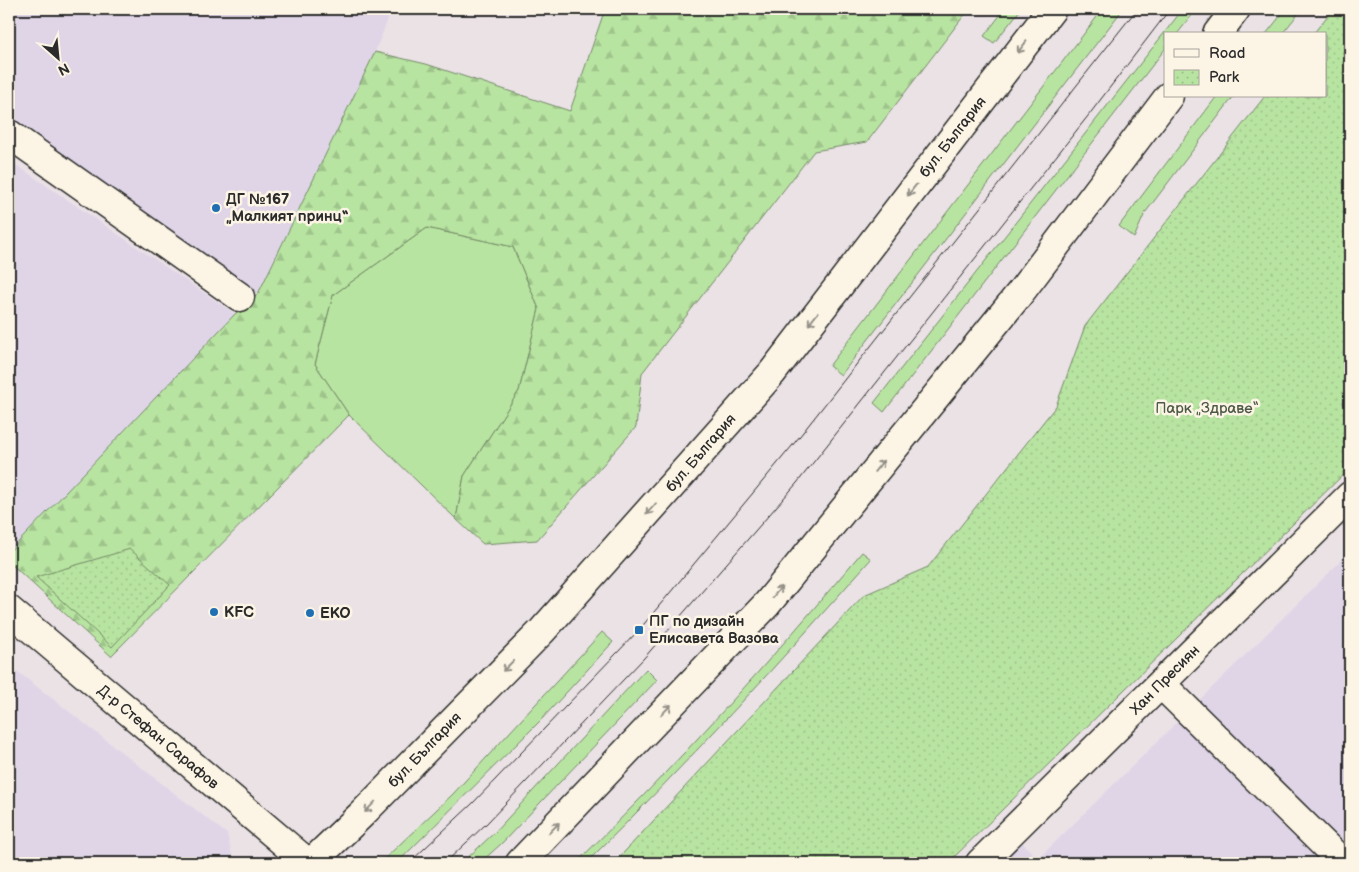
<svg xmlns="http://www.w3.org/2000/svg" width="1359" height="872" font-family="'Balsamiq Sans',sans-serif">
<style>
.built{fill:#dfd5e7}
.grass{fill:#b8e4a1;stroke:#728866}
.forest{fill:url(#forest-firs);stroke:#728866}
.park{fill:url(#park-dots);stroke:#728866}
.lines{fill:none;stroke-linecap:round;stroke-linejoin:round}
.minor-casing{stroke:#2b2b2b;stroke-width:31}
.major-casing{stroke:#2b2b2b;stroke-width:31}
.minor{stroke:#fcf5e5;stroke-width:28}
.major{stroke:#fcf5e5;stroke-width:28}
.tram{stroke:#2b2b2b;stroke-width:1}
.oneway{stroke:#949088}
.poi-dot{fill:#1f6fb2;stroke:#fcf5e5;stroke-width:2}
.labels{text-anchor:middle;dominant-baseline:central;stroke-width:5;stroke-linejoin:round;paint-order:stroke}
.street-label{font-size:15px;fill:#2b2b2b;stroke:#fcf5e5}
.poi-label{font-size:15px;font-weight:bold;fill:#2b2b2b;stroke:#fcf5e5;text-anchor:start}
.park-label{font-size:15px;fill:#4e5948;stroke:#fcf5e5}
</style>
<defs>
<pattern id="forest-firs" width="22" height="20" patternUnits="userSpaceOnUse" patternTransform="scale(1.25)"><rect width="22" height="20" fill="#b8e4a1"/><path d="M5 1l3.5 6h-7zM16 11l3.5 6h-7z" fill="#9ec48b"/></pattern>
<pattern id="park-dots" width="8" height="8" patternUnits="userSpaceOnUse" patternTransform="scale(1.25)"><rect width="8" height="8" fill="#b8e4a1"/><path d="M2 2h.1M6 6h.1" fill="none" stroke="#9ec48b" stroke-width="1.8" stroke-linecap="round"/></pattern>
</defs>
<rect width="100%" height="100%" fill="#ebe2e6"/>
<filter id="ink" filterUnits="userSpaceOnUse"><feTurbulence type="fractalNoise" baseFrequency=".02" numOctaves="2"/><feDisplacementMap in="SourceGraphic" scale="10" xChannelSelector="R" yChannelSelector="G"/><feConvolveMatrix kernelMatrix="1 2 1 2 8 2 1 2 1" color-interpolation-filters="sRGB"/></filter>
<g filter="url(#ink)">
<g class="built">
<path d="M9,9h383l-17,43 -117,242 -249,-171z"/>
<path d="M9,160l226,154 -226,238z"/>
<path d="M1350,552v311h-370l32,-31 26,27z"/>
<path d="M9,665l218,169 6,25 -5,4h-219z"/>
</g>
<g class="grass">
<path d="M1005,9h16l-27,34 -10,-7z"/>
<path d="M1103,9h20l-282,366 -12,-9z"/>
<path d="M1183,9h14l-20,25h-12v15l-281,363 -10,-9z"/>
<path d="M1286,9h16l-20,25h-16z"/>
<path d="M1217,96h17l-89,117 -11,25 -15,-12z"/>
<path d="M427,228l86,19 26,62 -20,82 -55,85 -8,43 -107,-104 -34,-51 18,-69z"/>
<path d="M862,552l9,7c-92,104 -186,207 -285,304h-10c101,-98 195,-203 286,-311z"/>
<path d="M602,632l11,10 -73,79 -143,142h-17l73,-69z"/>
<path d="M646,669l11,11 -155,163 -22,20h-18l32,-30z"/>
</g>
<path class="forest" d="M605,9h364l-102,133 -53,9 -172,222 -6,54 -99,113 -54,4 -27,-25 8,-43 55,-85 20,-82 -26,-62 -86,-19 -94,67 -18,69 34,51 -238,241 -102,-94v-10l226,-238 23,-20 117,-242 51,12 144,47z"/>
<g class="park">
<path d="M1333,9h17v459l-402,395h-334l250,-268 64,-28 128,-161 29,-80 180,-230h60v-62h-12z"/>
<path d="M130,549l40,36 -58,62 -76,-70z"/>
</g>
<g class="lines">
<g class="minor-casing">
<g id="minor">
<path d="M9,134l231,163"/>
<path d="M9,610l299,253"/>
<path d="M1161,684l182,179"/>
<path d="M980,863l370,-367"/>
</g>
</g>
<g class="major-casing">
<g id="major">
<path d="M1217,34l19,-25"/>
<path d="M311,863l51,-49 180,-183 230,-258 280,-364"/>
<path d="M520,863l247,-259 253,-311 149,-197"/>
</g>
</g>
<use href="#minor" class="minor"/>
<use href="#major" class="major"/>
<g class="tram">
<path d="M409,863l63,-59 167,-174 153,-184 345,-437"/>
<path d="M445,863l42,-40 157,-165 153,-175 291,-367 82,-107"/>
</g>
</g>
<defs><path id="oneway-shaft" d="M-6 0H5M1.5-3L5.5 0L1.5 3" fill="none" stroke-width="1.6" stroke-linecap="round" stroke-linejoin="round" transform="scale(1.25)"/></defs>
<g class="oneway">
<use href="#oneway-shaft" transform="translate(1022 47) rotate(128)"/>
<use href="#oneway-shaft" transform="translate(912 190) rotate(128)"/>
<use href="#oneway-shaft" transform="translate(813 319) rotate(128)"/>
<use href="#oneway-shaft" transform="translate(879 466) rotate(-51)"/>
<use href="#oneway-shaft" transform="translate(651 509) rotate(131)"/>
<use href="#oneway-shaft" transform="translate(777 592) rotate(-51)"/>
<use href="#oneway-shaft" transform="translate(508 666) rotate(135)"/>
<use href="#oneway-shaft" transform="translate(666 710) rotate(-46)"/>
<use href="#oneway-shaft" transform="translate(370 807) rotate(134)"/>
<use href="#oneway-shaft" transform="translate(554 828) rotate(-46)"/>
</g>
</g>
<g class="poi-dot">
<circle cx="216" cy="208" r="5"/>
<circle cx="214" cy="612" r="5"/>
<circle cx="310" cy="613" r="5"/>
<rect x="634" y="625" width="10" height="10" rx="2.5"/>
</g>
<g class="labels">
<g class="street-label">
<text transform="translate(953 137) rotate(-52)">бул. България</text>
<text transform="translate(701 453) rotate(-49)">бул. България</text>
<text transform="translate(1165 680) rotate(-45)">Хан Пресиян</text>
<text transform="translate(158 737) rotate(40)">Д-р Стефан Сарафов</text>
<text transform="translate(425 750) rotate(-46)">бул. България</text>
</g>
<g class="poi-label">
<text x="226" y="199">ДГ №167<tspan x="226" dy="17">„Малкият принц“</tspan></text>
<text x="224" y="612">KFC</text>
<text x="320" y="613">EKO</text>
<text x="649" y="621">ПГ по дизайн<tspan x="649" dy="17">Елисавета Вазова</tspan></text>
</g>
<g class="park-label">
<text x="1207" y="408">Парк „Здраве“</text>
</g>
</g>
<rect width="1359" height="872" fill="none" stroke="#fcf5e5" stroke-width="30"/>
<rect x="15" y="15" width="1329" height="842" fill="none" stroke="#2b2b2b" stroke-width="2" filter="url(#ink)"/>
<rect x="1164" y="32" width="162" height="65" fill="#fcf5e5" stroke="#a8a49b"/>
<rect x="1174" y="49" width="25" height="8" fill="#fcf5e5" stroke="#a8a49b"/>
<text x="1209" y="58" font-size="15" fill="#2b2b2b">Road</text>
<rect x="1174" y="70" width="25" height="15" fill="url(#park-dots)" stroke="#a8a49b"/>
<text x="1209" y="82" font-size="15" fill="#2b2b2b">Park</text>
<g transform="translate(58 58) rotate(153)" stroke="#fcf5e5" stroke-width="4" paint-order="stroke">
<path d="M0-4L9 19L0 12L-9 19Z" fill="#2b2b2b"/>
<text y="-8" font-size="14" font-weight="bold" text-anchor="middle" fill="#2b2b2b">N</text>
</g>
</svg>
